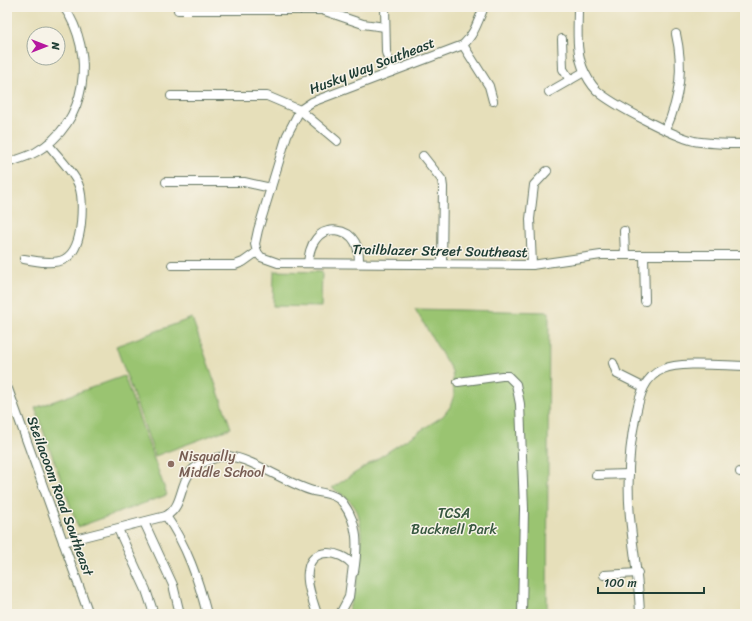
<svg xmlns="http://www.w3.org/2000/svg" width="752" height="621" font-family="Sriracha,sans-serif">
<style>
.green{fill:#9ac471;stroke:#5c8052}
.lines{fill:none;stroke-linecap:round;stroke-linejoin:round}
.minor-casing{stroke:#657663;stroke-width:10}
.minor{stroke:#fff;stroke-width:8}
.education-dot{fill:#8d6e63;stroke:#f7f3e8;stroke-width:1.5}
.labels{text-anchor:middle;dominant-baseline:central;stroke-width:3;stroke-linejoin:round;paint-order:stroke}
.street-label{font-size:14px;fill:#1f3d34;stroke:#f7f3e8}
.education-label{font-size:14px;fill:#785e54;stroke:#f7f3e8;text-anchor:start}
.park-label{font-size:14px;fill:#385840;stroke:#f7f3e8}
</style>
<rect width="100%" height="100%" fill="#f7f3e8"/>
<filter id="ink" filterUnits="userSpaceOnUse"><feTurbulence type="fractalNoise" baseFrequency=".025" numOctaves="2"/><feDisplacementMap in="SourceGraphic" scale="8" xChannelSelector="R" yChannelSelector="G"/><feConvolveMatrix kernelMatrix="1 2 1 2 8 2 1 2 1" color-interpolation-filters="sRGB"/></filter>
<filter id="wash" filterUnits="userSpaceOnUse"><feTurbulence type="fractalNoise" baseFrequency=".012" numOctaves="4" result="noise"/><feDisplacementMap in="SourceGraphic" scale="16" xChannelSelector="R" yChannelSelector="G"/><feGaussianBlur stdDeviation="0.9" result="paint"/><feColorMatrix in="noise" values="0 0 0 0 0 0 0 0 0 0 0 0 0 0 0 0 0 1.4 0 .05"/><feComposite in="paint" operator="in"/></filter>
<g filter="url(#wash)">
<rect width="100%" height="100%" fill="#e6dfba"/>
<g class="green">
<path d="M274,271l48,1 -1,35 -48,-1z"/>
<path d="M415,309l134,3 -2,302h-200c10,-25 20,-78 10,-103 -5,-11 -16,-17 -25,-23l111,-72 7,-9 4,-12 -2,-24z"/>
<path d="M192,318l39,110 -76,28 -39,-110z"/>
<path d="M124,376l43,119 -89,32 -43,-119z"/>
</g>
</g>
<g filter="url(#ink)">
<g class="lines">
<g class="minor-casing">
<g id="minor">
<path d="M385,7l1,45 6,20"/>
<path d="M578,7c0,22 -3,46 7,66 4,8 9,16 16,21 17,13 72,42 93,47 16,3 34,3 51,3"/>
<path d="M178,10h144l41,14 22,3"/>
<path d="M562,39l1,30 7,11"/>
<path d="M463,45l26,41 4,15"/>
<path d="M549,92l35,-20"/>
<path d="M171,96h96l33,14 37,31"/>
<path d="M666,129c14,-31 18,-61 10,-95"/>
<path d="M423,156l19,24 1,7 -1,77"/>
<path d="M7,163c9,-3 20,-6 29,-11 52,-29 60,-99 28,-145"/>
<path d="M166,182h78l27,6"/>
<path d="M624,231l1,24"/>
<path d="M257,252l4,5 17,6 254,2 69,-10h144"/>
<path d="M257,252l-2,-8 3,-14 29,-95 13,-25 12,-8 151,-57c11,-10 15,-24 21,-38"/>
<path d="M644,255l1,46"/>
<path d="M24,259c35,7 53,6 57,-36 1,-11 2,-26 -2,-37 -4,-13 -23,-31 -31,-42"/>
<path d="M308,263c1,-8 2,-17 8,-24 9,-13 31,-11 39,3 4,7 4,14 4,21"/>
<path d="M172,265h63l8,-3 14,-10"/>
<path d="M532,265l-2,-46 4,-34 13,-14"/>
<path d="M613,363l4,11 26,13"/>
<path d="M458,382l44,-6h6l8,8 4,20 4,105 -2,105"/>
<path d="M7,386l82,228"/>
<path d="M740,472h5"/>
<path d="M596,475l33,-1"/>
<path d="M166,516c21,30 32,63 41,98"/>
<path d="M144,522l29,63 7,29"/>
<path d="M118,529l28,61 8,24"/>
<path d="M63,542l103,-26c21,-12 10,-40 36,-53 7,-3 18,-8 26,-7 26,3 59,28 85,35 10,2 23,3 30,12 16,22 15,43 11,69"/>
<path d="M604,575l34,-2"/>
<path d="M317,614c-4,-13 -11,-30 -9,-43 3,-25 33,-21 45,-6l-4,32 -9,17"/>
<path d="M640,614c-1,-33 -7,-65 -10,-97 -3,-34 -1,-70 6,-103 4,-19 8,-37 27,-45 18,-8 62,-3 82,-3"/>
</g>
</g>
<use href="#minor" class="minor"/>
</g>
</g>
<circle class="education-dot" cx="171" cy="464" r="4"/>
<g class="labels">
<g class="street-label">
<text transform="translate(372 66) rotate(-21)">Husky Way Southeast</text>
<text transform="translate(440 251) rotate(1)">Trailblazer Street Southeast</text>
<text transform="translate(60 496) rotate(70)">Steilacoom Road Southeast</text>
</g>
<g class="education-label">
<text x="179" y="456">Nisqually<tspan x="179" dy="16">Middle School</tspan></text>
</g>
<g class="park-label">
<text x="454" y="513">TCSA<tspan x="454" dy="16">Bucknell Park</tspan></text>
</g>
</g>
<rect width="752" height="621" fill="none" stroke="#f7f3e8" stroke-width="24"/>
<g transform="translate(46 46) rotate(90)"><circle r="19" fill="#f7f3e8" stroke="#a1aaa0"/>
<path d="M0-3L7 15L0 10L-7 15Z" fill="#b5179e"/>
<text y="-6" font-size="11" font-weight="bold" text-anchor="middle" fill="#1f3d34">N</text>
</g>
<path d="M598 587v6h106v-6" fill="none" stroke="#1f3d34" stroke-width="2"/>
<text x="604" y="587" font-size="12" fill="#1f3d34" stroke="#f7f3e8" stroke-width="3" paint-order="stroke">100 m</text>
</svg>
